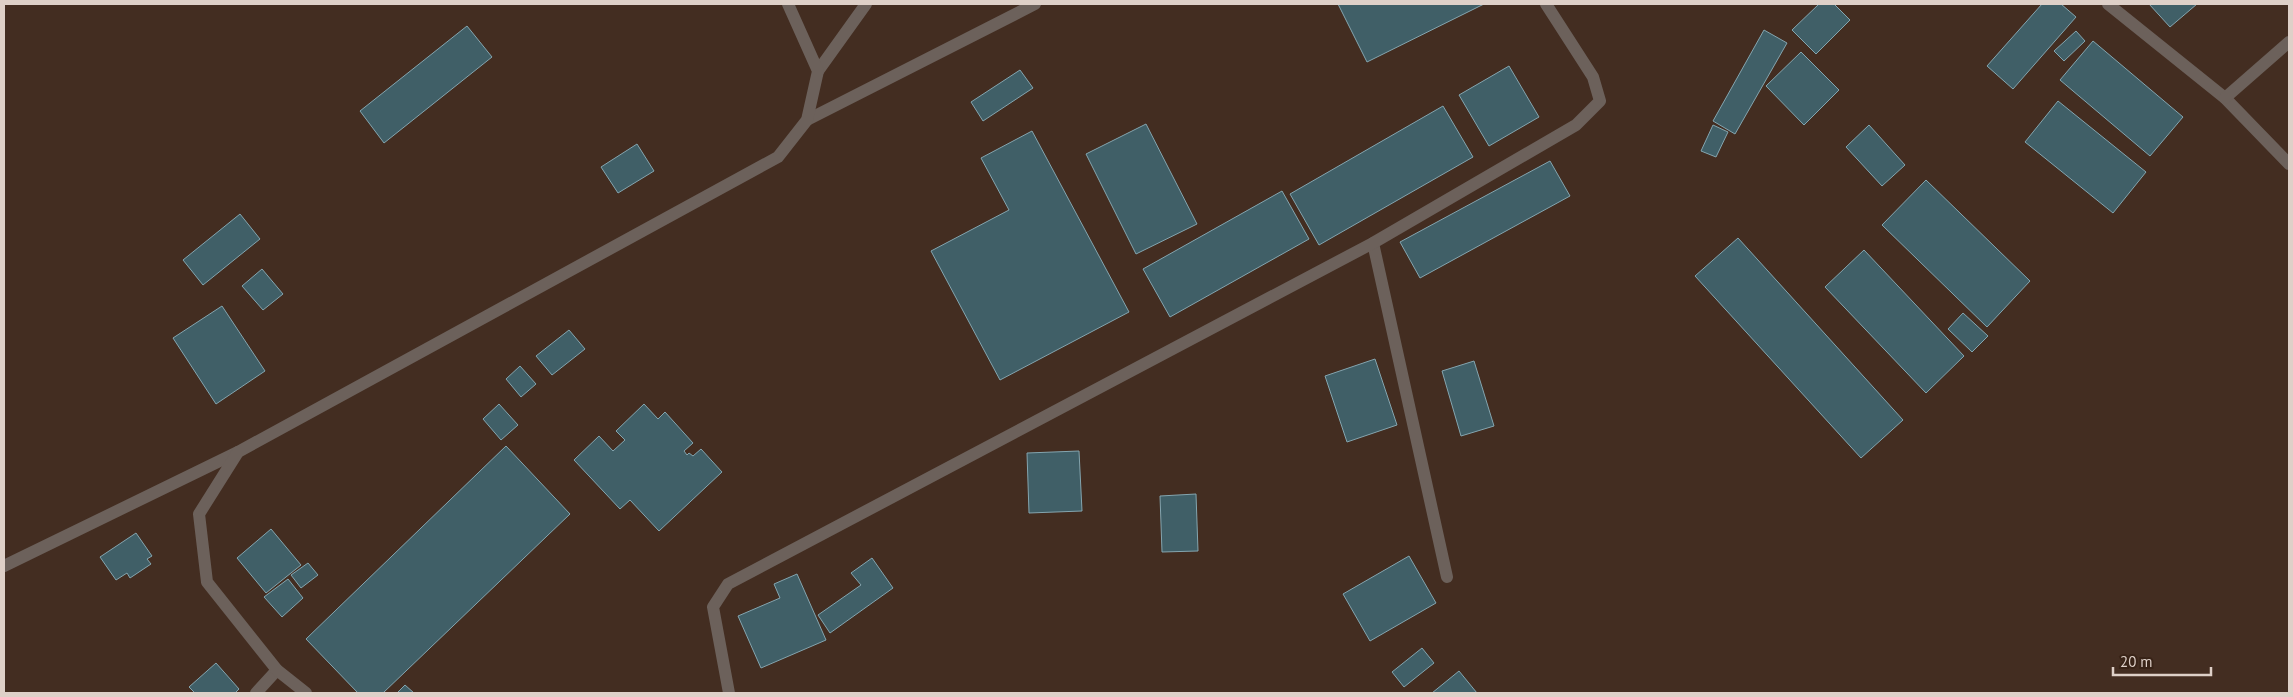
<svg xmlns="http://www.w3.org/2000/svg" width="2293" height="697" font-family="'PT Sans',sans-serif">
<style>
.building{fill:#405f67;stroke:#84a5af}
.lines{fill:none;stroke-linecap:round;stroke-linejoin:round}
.service{stroke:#6c615b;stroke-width:12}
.minor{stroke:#6c615b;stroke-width:12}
.tertiary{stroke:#6c615b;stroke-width:12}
</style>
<rect width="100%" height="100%" fill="#432d21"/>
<g class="building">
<path d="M1338,4h146l-117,58z"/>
<path d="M1819,4h15l16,16 -34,34 -24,-24z"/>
<path d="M2042,4h19l15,13 -63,72 -26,-23z"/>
<path d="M2149,4h48l-27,23z"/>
<path d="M467,26l25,31 -108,86 -24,-32z"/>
<path d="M1764,30l23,13 -52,91 -22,-13z"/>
<path d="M2076,31l9,10 -21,20 -10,-10z"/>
<path d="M2093,41l90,76 -33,39 -90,-76z"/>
<path d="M1801,52l38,38 -35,35 -38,-39z"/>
<path d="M1509,66l30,51 -50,29 -30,-51z"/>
<path d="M1020,70l13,18 -50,33 -12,-19z"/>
<path d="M2058,101l88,71 -33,41 -88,-71z"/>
<path d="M1443,106l30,51 -154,88 -29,-51z"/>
<path d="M1146,124l51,100 -61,30 -50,-100z"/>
<path d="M1713,125l15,7 -12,25 -15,-6z"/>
<path d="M1869,125l36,40 -23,21 -36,-39z"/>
<path d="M1032,131l97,181 -129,68 -69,-129 78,-41 -28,-52z"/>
<path d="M637,144l17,27 -36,22 -17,-26z"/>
<path d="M1550,161l20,35 -150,82 -20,-36z"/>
<path d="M1926,180l104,101 -43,46 -105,-102z"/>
<path d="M1282,191l27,48 -139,78 -27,-48z"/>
<path d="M240,214l20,25 -57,46 -20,-25z"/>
<path d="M1738,238l165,182 -42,38 -166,-182z"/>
<path d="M1864,250l100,106 -38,37 -101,-106z"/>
<path d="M262,269l21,25 -20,16 -21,-24z"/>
<path d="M222,306l43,65 -49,33 -43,-66z"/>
<path d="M1963,313l25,23 -16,16 -24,-23z"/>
<path d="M569,330l16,19 -33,26 -16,-19z"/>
<path d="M1375,359l22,66 -50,17 -22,-66z"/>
<path d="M1474,361l20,65 -33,10 -19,-65z"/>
<path d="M520,366l16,18 -15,13 -15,-18z"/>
<path d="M499,404l19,21 -17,15 -18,-21z"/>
<path d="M644,404l14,15 7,-7 28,31 -9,8 3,4 2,-2 4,3 8,-7 21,23 -63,59 -29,-31 -10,9 -46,-49 25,-24 14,15 12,-11 -9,-9z"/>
<path d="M506,446l64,68 -187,179h-25l-52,-54z"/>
<path d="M1079,451l3,60 -53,2 -2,-60z"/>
<path d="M1196,494l2,57 -36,1 -2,-56z"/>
<path d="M271,529l30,36 -35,28 -29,-35z"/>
<path d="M136,533l16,23 -5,3 4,5 -21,14 -3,-5 -11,7 -16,-23z"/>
<path d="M1409,556l27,47 -66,38 -27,-47z"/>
<path d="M872,558l21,30 -63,45 -12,-18 43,-30 -10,-12z"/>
<path d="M308,563l10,12 -17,13 -10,-13z"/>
<path d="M797,574l29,66 -65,28 -23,-52 42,-18 -6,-14z"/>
<path d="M288,579l15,19 -21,19 -18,-20z"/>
<path d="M1422,648l12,15 -30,24 -12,-15z"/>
<path d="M216,663l23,26 -4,4h-40l-6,-6z"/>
<path d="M1459,671l18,22h-45z"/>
<path d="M405,685l9,8h-17z"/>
</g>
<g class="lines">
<g class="service">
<path d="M818,71l48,-67"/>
<path d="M1373,243l74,334"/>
</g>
<g class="minor">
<path d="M2108,4l117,94 64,66"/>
<path d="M2225,98l64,-56"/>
<path d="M807,120l228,-116"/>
<path d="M4,566l234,-114"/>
<path d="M256,693l21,-23"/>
<path d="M729,693l-16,-86 15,-23 645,-341 203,-118 24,-24 -7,-24 -47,-73"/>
</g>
<path class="tertiary" d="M306,693l-29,-23 -70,-88 -8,-68 39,-62 540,-295 29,-37 11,-49 -30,-67"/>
</g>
<rect width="2293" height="697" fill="none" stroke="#ded0c8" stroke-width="10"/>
<path d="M2113 667v8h98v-8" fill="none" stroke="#ded0c8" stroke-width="2.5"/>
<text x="2120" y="667" font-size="15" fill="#ded0c8" stroke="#382317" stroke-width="4" paint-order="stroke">20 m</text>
</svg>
